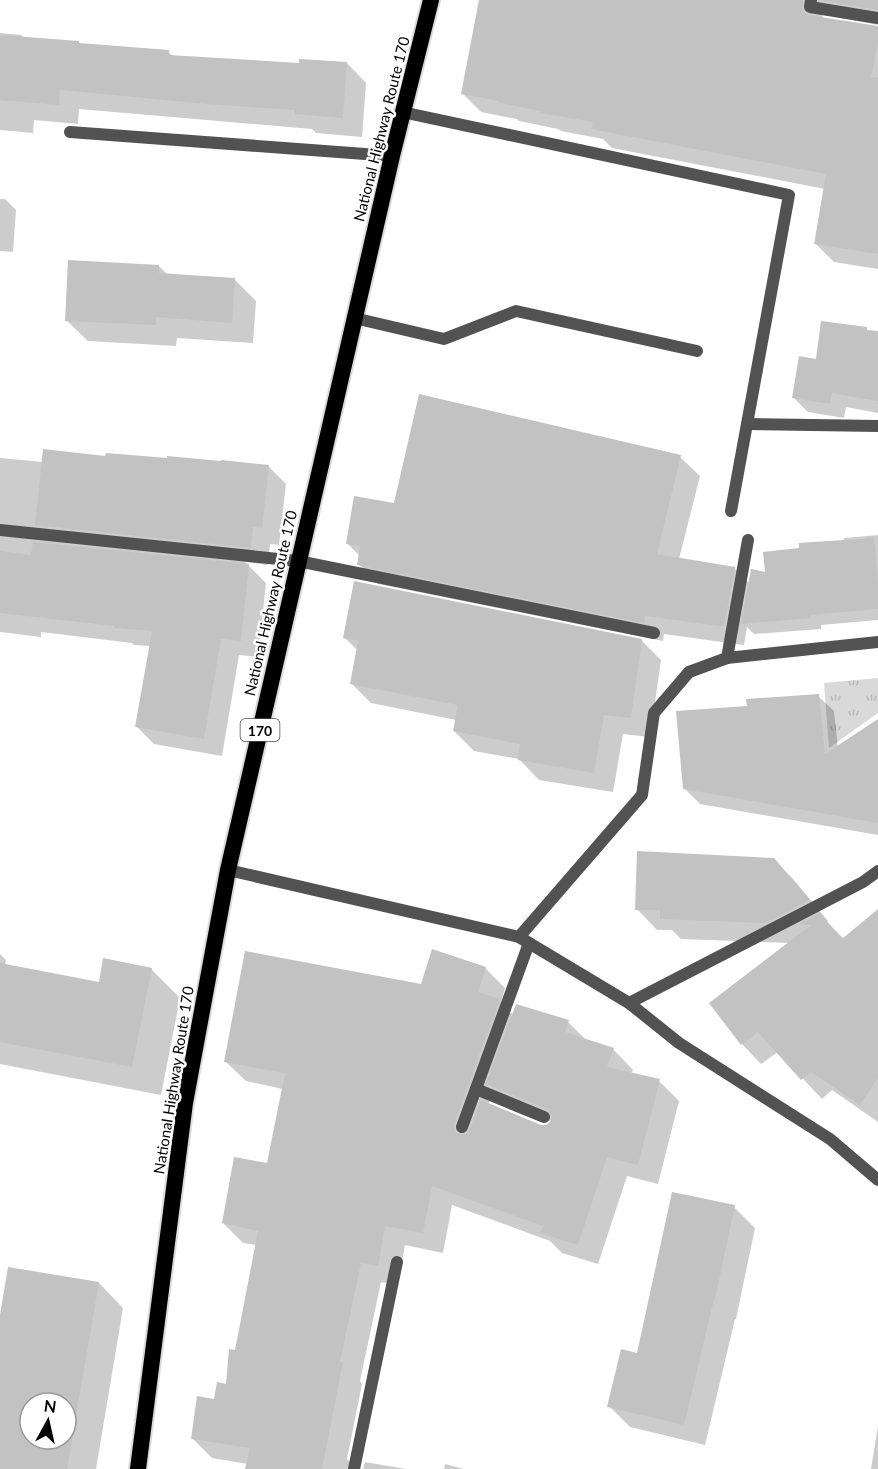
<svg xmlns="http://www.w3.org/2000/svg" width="878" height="1469" font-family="Lato,sans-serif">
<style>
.park{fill:url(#park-tufts)}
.shadow{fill:#0003;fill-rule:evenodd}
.building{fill:#c2c2c2;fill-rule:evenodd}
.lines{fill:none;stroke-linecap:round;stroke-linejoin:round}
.trunk-casing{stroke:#dbdbdb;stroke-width:20}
.service{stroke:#525252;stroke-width:12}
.minor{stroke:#525252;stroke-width:12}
.trunk{stroke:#000;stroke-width:16}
.labels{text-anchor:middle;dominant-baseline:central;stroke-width:5;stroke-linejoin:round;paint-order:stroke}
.shield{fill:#fff;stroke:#4c4c4c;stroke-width:1.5}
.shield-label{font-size:14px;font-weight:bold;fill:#000}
.street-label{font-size:15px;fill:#000;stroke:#fff}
</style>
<defs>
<pattern id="park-tufts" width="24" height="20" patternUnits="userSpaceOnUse" patternTransform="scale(1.5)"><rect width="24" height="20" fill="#d9d9d9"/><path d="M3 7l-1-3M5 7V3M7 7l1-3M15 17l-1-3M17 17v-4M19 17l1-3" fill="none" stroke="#b8b8b8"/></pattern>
</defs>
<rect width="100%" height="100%" fill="#fff"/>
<path class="park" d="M878,678v35l-49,35 -5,-65z"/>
<g class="shadow">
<path d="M481,0h397v25l-38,-7 -9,-8 -8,4 -1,5 56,8v242l-44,-7 -19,-19 10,-54 -213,-41 -9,-9 -42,-8 -3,-2 -39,-8 -2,-2 -36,-7 -19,-19z"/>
<path d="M0,33l21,2 3,3 54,4 2,2 88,8 5,4 127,8 47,-1 19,20 -4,54 -46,-4 -4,-4 -233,-20 -1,15 -44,-4 -1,13 -33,-3z"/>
<path d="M0,199h5l11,11 -3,42 -13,-1z"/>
<path d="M159,266l9,9 66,4 22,22 -3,42 -76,-5 -1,8 -88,-5 -22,-21z"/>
<path d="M866,329l3,2 9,2v80l-32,-6 -2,11 -36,-6 -14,-14 23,-38z"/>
<path d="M680,457l20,19 -21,83 55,9 16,16 16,-11 78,-31v-4l34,-3v85l-57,5v4l-67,5 -7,-7 -3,18 -80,-11 -1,7 -285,-57 -19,-20 1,-8 -12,-12 47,-39z"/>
<path d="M0,458l43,4 64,-4 161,8 18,18 -7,61 -9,-1 -2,21 -23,-3 21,21 -8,74 -19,-2 -17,101 -68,-12 -17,-17 14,-81 -17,-1 -2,-2 -91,-11v5l-41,-5z"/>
<path d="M345,638l296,2 20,20 -11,77 -27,-3 -10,58 -74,-12 -20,-21 -45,-8 -20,-20 2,-11 -85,-17 -20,-20 7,-32z"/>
<path d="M818,696l16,15 4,37 40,-26v113l-178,-31 -16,-16 65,-80z"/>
<path d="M773,859l21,21 34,41 -1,1 17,17 34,-28v211l-46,-32 -10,9 -44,-47 -17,12 -19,-20 -31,-41 79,-60 -109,-4 -9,-9h-15l-20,-21z"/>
<path d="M0,954l6,6 -1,5 95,18 51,-14 29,29 -19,97 -161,-31z"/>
<path d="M485,968l20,20 -4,14 12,13 55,7 19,19 26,8 20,21 -2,4 28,7 20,20 -21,83 -31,-8 -29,88 -36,-11 -12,-12 -98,-36 -9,48 -38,-8 -7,40 -17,-3 -21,99 2,3 -15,75 10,10h-110l1,-5 -36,-6 -20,-20 23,-37 12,-16 10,-34 20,-106 -14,-2 -20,-20 45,-58 15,-76 -37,-8 -21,-20 197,-76zM494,1090l14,14 44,18 -6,5 -6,-1 -52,-21z"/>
<path d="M734,1207l21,21 -19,91h-1l-30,126 -75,-18 -21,-21 30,-51z"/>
<path d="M99,1283l24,25 -27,161h-96v-145zM30,1403h36v36h-36z"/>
<path d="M878,1426v43h-7z"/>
<path d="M365,1462l41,7h-43z"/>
<path d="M445,1464l19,5h-20z"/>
</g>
<g class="building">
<path d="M479,0h324l-1,9 2,4 4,2 70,11v16l-7,35 7,1v176l-64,-10 12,-70 -235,-45 2,-7 -53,-9 1,-2 -42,-8v-2l-38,-7z"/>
<path d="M819,0h59v10z"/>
<path d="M0,35l79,6v2l90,7v5l130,8v-4l48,3 -4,56 -48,-4v-4l-88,-6 -147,-14 -1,15 -59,-5z"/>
<path d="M68,260l91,5v8l76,5 -3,45 -76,-6v8l-91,-4z"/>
<path d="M821,321l46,6v3l11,1v70l-46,-8 -2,11 -38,-6 7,-42 17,3z"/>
<path d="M419,394l262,61 -24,99 78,13 -11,59h-5l-74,-10 -1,7 -287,-58 3,-19 -14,-2 8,-48 40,7z"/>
<path d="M43,449l62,7 1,-3 61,5v-2l54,5v-1l48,5 -7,63 -9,-1 -2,21 -216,-23z"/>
<path d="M874,538l4,42v29l-68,6 1,3 -70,6 10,-55 14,3 -2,-20 36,-4v-5z"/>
<path d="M33,542l216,22 -8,77 -20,-2 -17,100 -69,-12 17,-96 -38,-3 1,-2 -115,-13v-62l31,4z"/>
<path d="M354,581l288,58 -11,79 -27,-3 -10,58 -76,-13 2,-16 -67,-13 5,-26 -108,-21 8,-43 -15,-3z"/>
<path d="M819,694l6,60 53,-35v104l-195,-34 -7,-78 71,-5 -1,-7z"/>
<path d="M637,851l137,7 36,42 -45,23 -105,-4v-9h-25z"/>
<path d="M878,909v169l-18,27 -49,-33 -10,8 -43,-48 -17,13 -32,-42 102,-78 -12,-1 21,-11 22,26z"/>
<path d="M432,949l54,18 -8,25 22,7 -46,125v5l2,4 7,2 5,-2 13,-33 60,25h5l5,-4 1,-6 -5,-6 -61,-25 30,-80 53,16 -4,12 49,16 -7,19 53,12 -22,86 -31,-8 -29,88 -38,-12 3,-7 -111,-40 -9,47 -38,-7 -7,40 -17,-3 -21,99h3l-21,107h-77l5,-21 -59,-9 6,-43 17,3 3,-17 9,2 3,-35 6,1 23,-119 -36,-8 12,-66 33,6 18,-90 -61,-11 21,-111 176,33z"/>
<path d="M103,958l49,10 -20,99 -132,-25v-79l99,19z"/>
<path d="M672,1192l63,13 -20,94h-1l-30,126 -77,-18 14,-58 16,4z"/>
<path d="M8,1267l91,15 -32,187h-67v-154zM30,1403h36v36h-36z"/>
</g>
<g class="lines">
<g class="trunk-casing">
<path id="trunk" d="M138,1469l47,-366 43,-233 164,-714 39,-156"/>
</g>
<g class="service">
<path d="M402,112l387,83 -58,316"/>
<path d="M70,132l322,24"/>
<path d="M354,318l90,21 72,-28 181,40"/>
<path d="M747,424l131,2"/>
<path d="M0,530l298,31"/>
<path d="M727,658l21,-118"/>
<path d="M476,1089l68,28"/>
<path d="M462,1127l67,-184"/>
<path d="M354,1469l43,-207"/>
</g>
<g class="minor">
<path d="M811,0l-1,7 68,11"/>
<path d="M298,561l356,72"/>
<path d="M228,870l291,67 110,66 50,40 151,96 48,41"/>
<path d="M519,937l123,-142 12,-82 35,-41 38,-14 151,-16"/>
<path d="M629,1003l234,-121 15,-11"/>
</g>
<use href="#trunk" class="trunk"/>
</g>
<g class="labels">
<rect class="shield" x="240.5" y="719" width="39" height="22" rx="4.5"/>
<g class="shield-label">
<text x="260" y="730">170</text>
</g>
<g class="street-label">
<text transform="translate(381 129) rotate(-76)">National Highway Route 170</text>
<text transform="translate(270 603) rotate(-77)">National Highway Route 170</text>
<text transform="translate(173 1080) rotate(-81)">National Highway Route 170</text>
</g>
</g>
<g transform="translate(48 1421) rotate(8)"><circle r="28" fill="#ffffff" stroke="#999999" stroke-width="1.5"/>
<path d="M0-4.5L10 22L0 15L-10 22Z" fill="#000000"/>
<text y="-9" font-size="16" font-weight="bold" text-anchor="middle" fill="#000000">N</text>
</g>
</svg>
